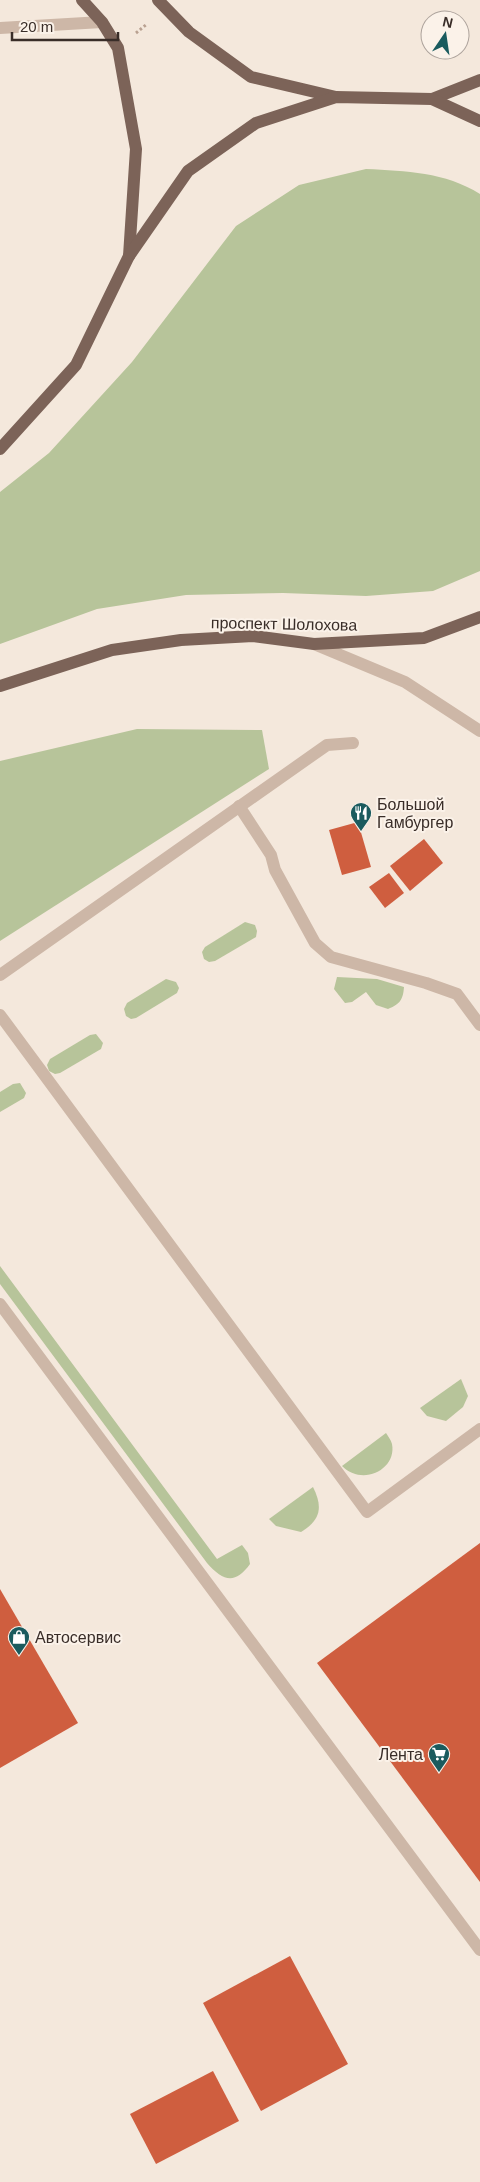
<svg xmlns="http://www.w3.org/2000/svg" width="480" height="2182" font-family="Arial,sans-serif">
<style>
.green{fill:#b7c49a}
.building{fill:#cf5e3f}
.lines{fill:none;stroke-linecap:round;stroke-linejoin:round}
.path{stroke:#b9a191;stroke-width:3;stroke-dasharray:2.5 2.5;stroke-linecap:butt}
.lane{stroke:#cdb7a7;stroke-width:12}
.primary{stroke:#7c6358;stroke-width:12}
.labels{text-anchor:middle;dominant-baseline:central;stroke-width:4;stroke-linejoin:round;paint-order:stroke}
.street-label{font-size:16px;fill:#392d28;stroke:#fbf2e9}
.poi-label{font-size:16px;fill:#392d28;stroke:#fbf2e9;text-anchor:start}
</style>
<rect width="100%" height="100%" fill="#f4e8dc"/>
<g class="green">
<path d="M366,169c40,2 79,3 114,25v377l-47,20 -67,5 -83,-3 -97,2 -89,14 -97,35v-152l49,-39 83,-91 104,-136 63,-41z"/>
<path d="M137,729l125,1 7,39 -269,172v-180z"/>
<path d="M245,922l10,3 2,6 -1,6 -41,24 -6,1 -5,-3 -2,-7 3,-5z"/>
<path d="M337,977l40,2 27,8c-1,13 -4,17 -16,22l-12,-4 -10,-13 -14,10 -7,1 -11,-14z"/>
<path d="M166,979l10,3 3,6 -2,5 -41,25 -5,1 -5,-3 -2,-7 3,-6z"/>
<path d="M96,1034l7,9 -2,6 -41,24 -5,1 -6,-3 -2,-6 3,-6 40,-24z"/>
<path d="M20,1083l6,10 -2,5 -24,14v-20l13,-8z"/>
<path d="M0,1266l217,293 25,-14 6,8 2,11c-15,21 -27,17 -43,-1l-207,-279z"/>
<path d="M461,1379l7,17 -5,11 -17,14 -19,-5 -7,-8z"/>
<path d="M386,1433c2,3 5,7 6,11 5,25 -29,43 -50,22z"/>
<path d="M313,1487c10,20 8,33 -12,45l-25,-6 -7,-7z"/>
</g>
<g class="building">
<path d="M358,822l13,45 -29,8 -13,-45z"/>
<path d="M424,839l19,24 -33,28 -20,-25z"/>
<path d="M389,873l15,20 -19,15 -16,-21z"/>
<path d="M480,1543v339l-163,-219z"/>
<path d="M0,1589l78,134 -78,45z"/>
<path d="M290,1956l58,108 -87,47 -58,-108z"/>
<path d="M213,2071l26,50 -83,43 -26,-50z"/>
</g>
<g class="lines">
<path class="path" d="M136,33l11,-9"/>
<g class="lane">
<path d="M0,28l102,-6"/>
<path d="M314,644l91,38 75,49"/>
<path d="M239,806l32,49 4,15 40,73 16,14 95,26 31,11 23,31"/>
<path d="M0,975l327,-230 26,-2"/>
<path d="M0,1015l367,497 113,-83"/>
<path d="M0,1304l480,646"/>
</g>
<g class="primary">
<path d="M82,0l20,22 16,26 18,101 -7,107"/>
<path d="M158,0l31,32 62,45 85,20"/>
<path d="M432,99l48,-19"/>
<path d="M0,449l76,-84 53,-109 59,-85 68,-48 80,-26 96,2 48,22"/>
<path d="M0,686l112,-36 69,-10 72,-4 61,8 110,-6 56,-21"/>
</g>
</g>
<defs>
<g id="restaurant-pin" transform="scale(1.125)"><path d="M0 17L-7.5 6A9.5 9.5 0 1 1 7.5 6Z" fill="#1a5b5e" stroke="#fbf2e9"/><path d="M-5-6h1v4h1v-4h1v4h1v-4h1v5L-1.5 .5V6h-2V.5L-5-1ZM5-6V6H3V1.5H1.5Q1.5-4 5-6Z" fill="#fff"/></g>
<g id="shop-pin" transform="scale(1.125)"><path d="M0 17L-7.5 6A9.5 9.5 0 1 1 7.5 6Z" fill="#1a5b5e" stroke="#fbf2e9"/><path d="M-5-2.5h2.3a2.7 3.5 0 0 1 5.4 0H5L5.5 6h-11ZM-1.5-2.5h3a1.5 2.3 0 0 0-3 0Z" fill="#fff"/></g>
<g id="supermarket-pin" transform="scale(1.125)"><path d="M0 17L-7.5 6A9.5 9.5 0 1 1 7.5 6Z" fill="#1a5b5e" stroke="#fbf2e9"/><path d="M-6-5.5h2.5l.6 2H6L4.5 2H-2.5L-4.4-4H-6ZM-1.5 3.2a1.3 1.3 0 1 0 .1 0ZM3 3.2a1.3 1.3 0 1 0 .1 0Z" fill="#fff"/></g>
</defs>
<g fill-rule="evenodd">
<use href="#restaurant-pin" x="361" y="813"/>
<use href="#shop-pin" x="19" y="1637"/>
<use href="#supermarket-pin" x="439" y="1754"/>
</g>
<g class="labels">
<g class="street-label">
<text transform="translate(284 624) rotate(1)">проспект Шолохова</text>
</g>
<g class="poi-label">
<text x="377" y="804">Большой<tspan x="377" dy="18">Гамбургер</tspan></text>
<text x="35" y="1637">Автосервис</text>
<text x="423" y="1754" text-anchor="end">Лента</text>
</g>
</g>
<g transform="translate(445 35) rotate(13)"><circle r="24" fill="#fbf2e9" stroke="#ada39c"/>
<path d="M0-4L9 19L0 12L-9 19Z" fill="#1a5b5e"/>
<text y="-8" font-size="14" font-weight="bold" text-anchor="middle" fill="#392d28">N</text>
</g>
<path d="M12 32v8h106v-8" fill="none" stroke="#392d28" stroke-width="2.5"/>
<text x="20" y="32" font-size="15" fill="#392d28" stroke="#fbf2e9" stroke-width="4" paint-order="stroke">20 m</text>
</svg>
